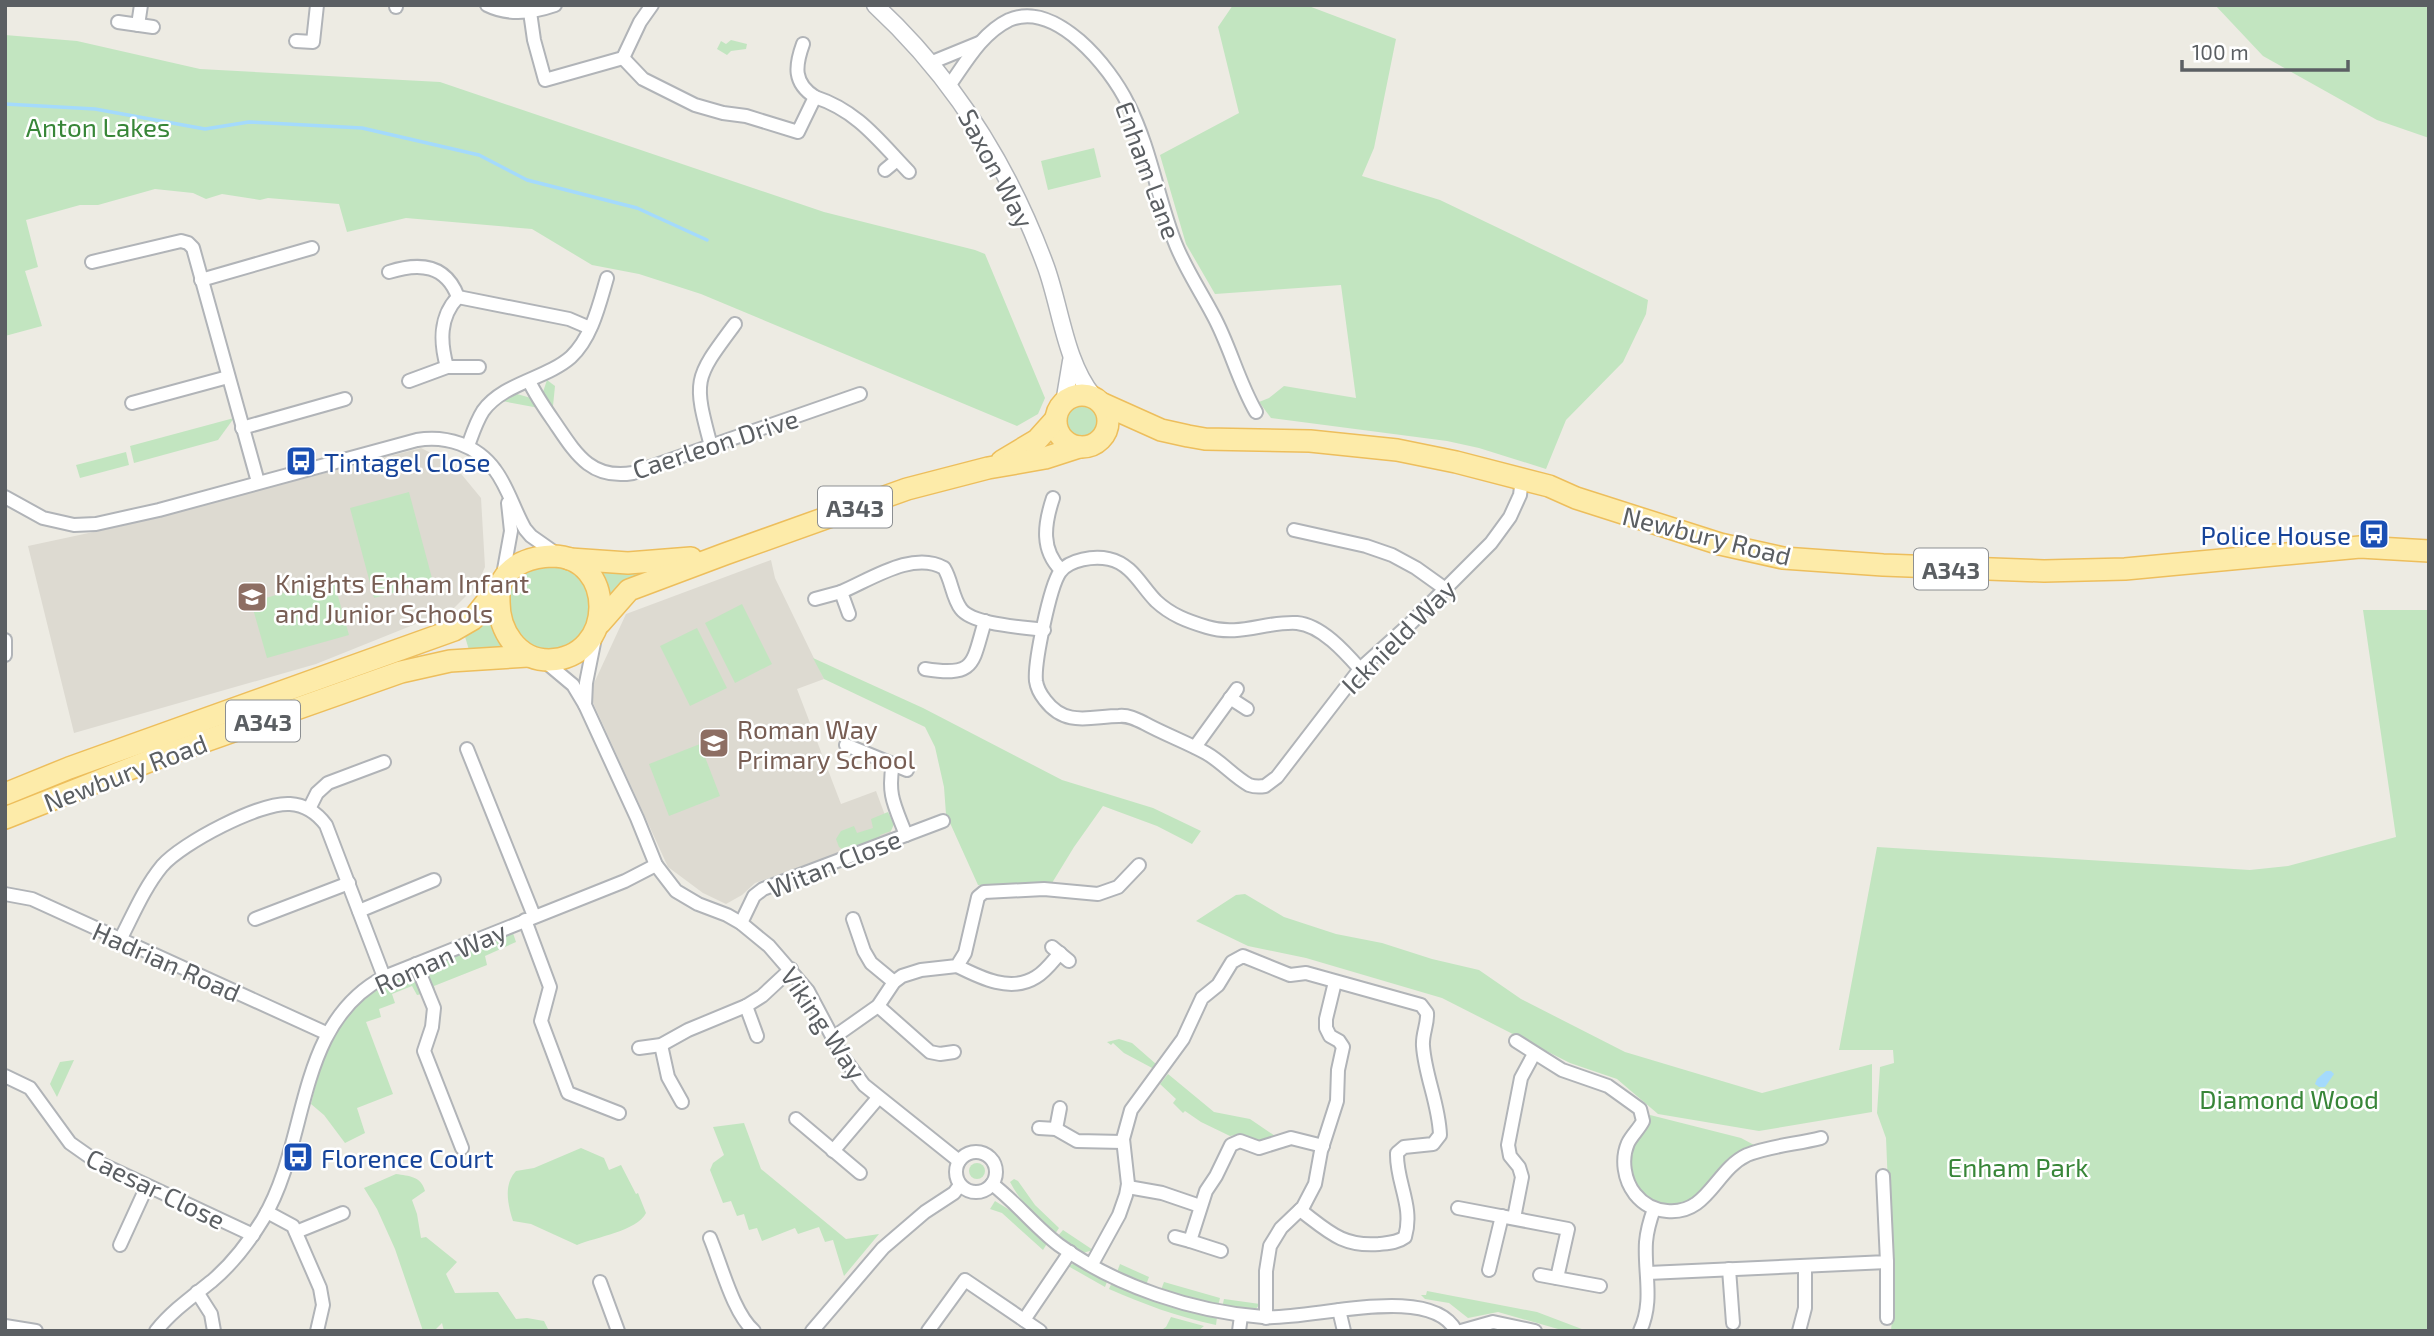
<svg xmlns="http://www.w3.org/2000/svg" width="2434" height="1336" font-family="'Exo 2',sans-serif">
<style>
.education{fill:#dddad1}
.green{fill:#c2e5c0}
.water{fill:#a4dafc}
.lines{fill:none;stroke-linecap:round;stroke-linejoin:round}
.stream{stroke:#a4dafc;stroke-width:3.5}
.minor-casing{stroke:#b1b4b8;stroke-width:16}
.tertiary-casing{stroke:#b1b4b8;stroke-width:19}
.primary-casing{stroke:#edbe5c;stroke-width:24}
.minor{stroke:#fff;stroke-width:12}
.tertiary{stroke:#fff;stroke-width:16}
.primary{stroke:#fdeba9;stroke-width:21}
.labels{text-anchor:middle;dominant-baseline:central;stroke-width:5;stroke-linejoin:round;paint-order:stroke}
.shield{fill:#fff;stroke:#8c8f92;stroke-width:2}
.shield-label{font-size:24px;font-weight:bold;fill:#5b5f63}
.park-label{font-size:26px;fill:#388638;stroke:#fff}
.street-label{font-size:26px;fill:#5b5f63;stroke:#fff}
.transit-label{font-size:26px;fill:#164399;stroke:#fff;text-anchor:start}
.education-label{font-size:26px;fill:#785e54;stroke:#fff;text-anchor:start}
</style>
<rect width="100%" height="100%" fill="#edebe3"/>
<g class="education">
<path d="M421,448l32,16 28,34 4,69 -8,18 -24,24 -137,55 -242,69 -46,-187 98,-21z"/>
<path d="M771,560l4,18 49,101 -27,10 44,115 35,-13 16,43 -137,49 -13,12 -16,9 -23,-11 -35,-26 -79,-173 37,-80z"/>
</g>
<g class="green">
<path d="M1233,5h73l90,34 -22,109 -12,28 78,24 208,100 -2,14 -23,48 -57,58 -20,49 -67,-21 -32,-7 -176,-23 -12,-16 10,-4 15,-12 72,12 -15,-113 -126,9 -29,-50 -26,-89 79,-42 -21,-86z"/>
<path d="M2215,5h214v133l-52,-18 -114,-64z"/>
<path d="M5,35l72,6 123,28 240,13 384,130 151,38 10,4 60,144 -7,16 -21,12 -316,-132 -62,-20 -47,-9 -60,-36 -126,-11 -59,14 -8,-28 -71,-6 -8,2 -38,-6 -16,5 -13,-6 -38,-4 -57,16h-18l-54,15 12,47 -13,4 17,55 -37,10z"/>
<path d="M731,40l16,4 -1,5 -15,2 -4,4 -10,-6 4,-8 5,3z"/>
<path d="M1094,148l7,29 -53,13 -7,-29z"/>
<path d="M547,380l8,6 -2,20 -2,2 -8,-16z"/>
<path d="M517,394l14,4 8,10 -37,-7z"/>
<circle cx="1083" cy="422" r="19"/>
<path d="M234,418l-16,22 -84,23 -4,-17z"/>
<path d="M126,452l3,13 -49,13 -4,-13z"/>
<path d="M409,492l24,90 -59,16 -24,-90z"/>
<path d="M562,564l26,20 5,32 -17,28 -32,9 -30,-16 -8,-47 23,-24z"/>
<path d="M591,564l64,6 -46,33z"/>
<path d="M333,579l16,56 -82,23 -16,-56z"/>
<path d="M742,604l30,60 -37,19 -30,-60z"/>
<path d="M488,607l22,45 -41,-2 -6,-20z"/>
<path d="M2363,610h66v721h-538l2,-26 -7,-167 -9,-25 3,-46 14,-4 -1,-13h-54l38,-203 373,23 38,-4 108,-29z"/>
<path d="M697,628l30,60 -37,18 -30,-60z"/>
<path d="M813,658l110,50 139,72 91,28 48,23 -9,13 -35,-18 -54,-20 -29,41 -22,36 -74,2 -32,-71 -2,-27 -9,-40 -10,-20 -101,-48z"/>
<path d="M700,744l20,52 -51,20 -20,-52z"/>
<path d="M888,812l6,12 -3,7 -11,4 1,3 -35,13 -7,-4 -3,-8 5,-8 13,-5 3,7 16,-5 -2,-9z"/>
<path d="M1245,894l39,23 52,17 46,9 50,16 47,11 42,29 104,53 137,41 110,-29v48l-113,19 -101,-17 -41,-35 -47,-16 -128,-65 -136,-40 -58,-12 -52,-25 40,-26z"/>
<path d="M513,933l3,9 -31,14 2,9 -53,21 1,4 -5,2 -4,-11 3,-14 9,-5z"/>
<path d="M401,977l13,3 8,14 -5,1 -5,-9 -20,8 3,9 -16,6 2,8 -15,5 27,72 -36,14 8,25 -20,10 -21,-28 -13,-11c12,-54 34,-107 90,-127z"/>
<path d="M1119,1039l13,4 24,21 -2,5 -30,-16 -11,-10 -2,2 -4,-3z"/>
<path d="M74,1060l-17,37 -7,-13 10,-22z"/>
<path d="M1168,1074l46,38 36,7 28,19 -15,5 -22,-9 -11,2 -29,-14 -16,-11 -2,2 -10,-10 3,-4 -16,-15z"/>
<path d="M1650,1115l91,23 15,8c-12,4 -23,10 -33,19 -22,19 -24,45 -59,40 -9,-1 -12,-2 -19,-8 -10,-10 -19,-24 -17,-39 1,-16 20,-27 22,-43z"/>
<path d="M744,1123l17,46 85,70 33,-5 -35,42 -11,-36 -8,2 -6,-15 -21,7 -3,-6 -33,13 -5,-13 -8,2 -5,-16 -7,2 -6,-15 -8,2 -13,-33 3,-7 11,-8 -11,-28z"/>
<path d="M581,1148l23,10 5,12 12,-5 15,29 2,-1 8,20c-9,18 -50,24 -69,32l-46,-21 -18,-3c-5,-16 -10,-36 3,-50l18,-3z"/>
<circle cx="977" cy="1171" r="8"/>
<path d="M396,1174c13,2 25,2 29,17l-13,9 5,14 4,24 5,-1 31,25 -11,12 9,19 43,-1 18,27 11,-1 17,3 5,10h-105l-2,-8 -8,8h-11l-28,-82 -18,-40 -13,-21z"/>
<path d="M1014,1179l4,2 17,24 24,23 -4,6c-18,-16 -34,-31 -45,-52z"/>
<path d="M995,1201l18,11 35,30 -5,8 -41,-37 -12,-4z"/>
<path d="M1063,1230l30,20 -10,3 -4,-1 -22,-15z"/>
<path d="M1075,1263l33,16 -3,8 -37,-21z"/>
<path d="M1120,1264l29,13 -3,8 -29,-13z"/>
<path d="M1113,1280l104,37 -1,8c-38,-8 -73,-21 -107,-36z"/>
<path d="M1164,1282l56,16 -2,8 -57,-16z"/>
<path d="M1427,1291l110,21 50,19h-22l-67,-19 -30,6 -19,-15 -24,-4 -4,-4h5z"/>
<path d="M1224,1299l36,5 -6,7 -32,-3z"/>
<path d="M1171,1317l33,9 -6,5h-38l6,-4z"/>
</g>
<path class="water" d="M2326,1071h5l3,3 -9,13h-6l-4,-3 2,-5z"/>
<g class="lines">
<path class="stream" d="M5,104l90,5 110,20 44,-7 113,6 117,27 48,25 110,28 70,32"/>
<g class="minor-casing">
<g id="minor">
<path d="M396,5v2"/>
<path d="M487,5c22,11 45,8 68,0"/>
<path d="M530,12l4,28 11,40 78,-22 17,-36 12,-17"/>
<path d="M118,22l35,5"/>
<path d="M138,25l3,-20"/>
<path d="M296,41l17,1 4,-37"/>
<path d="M623,58l20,21 52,26 28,8 23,3 52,16 17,-35c-22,-14 -20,-31 -12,-53"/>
<path d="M930,63l49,-20"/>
<path d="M949,86c17,-24 33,-53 60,-66 47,-20 101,47 119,84 22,43 29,91 46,136 10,27 26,50 39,75 17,31 25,66 43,97"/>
<path d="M815,97c43,14 64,44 94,75"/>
<path d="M885,170l12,-10"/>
<path d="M92,262l89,-21 7,2 5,5 65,234"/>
<path d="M389,272c31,-10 57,-7 69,25 -19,20 -18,45 -11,70"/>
<path d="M201,280l111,-32"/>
<path d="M458,297l111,22 21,9"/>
<path d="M409,381l38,-14h32"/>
<path d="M529,381c7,15 17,29 26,42 21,31 36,57 78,50l227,-79"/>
<path d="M132,403l96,-26"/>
<path d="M242,428l103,-29"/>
<path d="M468,446c4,-11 8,-24 15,-35 20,-28 63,-32 88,-54 21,-20 28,-52 36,-79"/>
<path d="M711,446c-18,-67 -17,-67 24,-122"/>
<path d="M5,497l38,21 31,7 22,-1 63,-14 258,-70c29,-5 60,5 78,30 13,17 19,40 30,59l6,7 27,19"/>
<path d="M1053,498c-9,27 -12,52 8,72"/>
<path d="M1294,530l72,16 26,9 24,13 28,20"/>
<path d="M503,575l8,-44 -3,-28"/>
<path d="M815,599l26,-7"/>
<path d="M849,614l-8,-22c29,-12 72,-42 103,-24 8,13 8,29 17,41 12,16 63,18 83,21"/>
<path d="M5,640v15"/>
<path d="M542,659l31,26 12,20 52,113 19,47 20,26 22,13 29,11 14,8 28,23 39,45 35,66 21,28 95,76"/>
<path d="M925,669c51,8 47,-5 60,-48"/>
<path d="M1360,669c-15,-17 -39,-44 -63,-46 -31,-2 -58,14 -90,4 -20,-6 -36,-12 -51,-26 -15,-15 -24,-37 -47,-42 -15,-3 -39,0 -49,13 -10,14 -26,91 -24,109 1,7 5,14 9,19 21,28 47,16 74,16 9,-1 17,3 25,7 20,11 42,19 62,30 16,9 27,23 43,32 6,2 10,2 16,1l12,-9 83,-108 51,-46 80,-80 19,-26 10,-22 2,-16"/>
<path d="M1230,698l17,11"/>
<path d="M585,705l1,-22 9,-45"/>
<path d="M846,745l61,25"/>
<path d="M1195,747l42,-58"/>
<path d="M467,749l67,167"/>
<path d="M893,764c-6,31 2,42 13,71"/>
<path d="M309,809l8,-16 11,-10 56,-21"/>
<path d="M5,894l27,5 294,134"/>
<path d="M359,911l75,-31"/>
<path d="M255,919l94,-36"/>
<path d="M853,919l11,32 7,12 23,19"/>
<path d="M525,920l25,67 -9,34 27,72 51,20"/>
<path d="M741,923l13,-27 9,-7 180,-68"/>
<path d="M120,940c13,-25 24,-52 42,-74 20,-23 98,-64 128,-62 16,1 27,9 36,21l58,152"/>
<path d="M1052,947l17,14"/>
<path d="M416,964l18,44 -2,19 -8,24 38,97"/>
<path d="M957,966c24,12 54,27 79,11 9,-5 17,-16 24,-24"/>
<path d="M746,1006l11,30"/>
<path d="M878,1006l52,46 10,2 14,-2"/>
<path d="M834,1037l44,-31 16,-24 8,-6 19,-6 36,-4 8,-13 13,-56 6,-5 60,-3 54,5 20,-7 21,-22"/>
<path d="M1516,1041l46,29 46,16 32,23 3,12c-4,8 -11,14 -15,22 -7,16 -4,37 7,51 8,10 19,16 32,17 41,4 48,-41 80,-56 21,-9 51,-11 74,-17"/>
<path d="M661,1045l7,32 14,25"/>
<path d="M639,1048l22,-3 27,-15 58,-24 16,-10 29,-27"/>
<path d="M5,1076l25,12 40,55 27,19 156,73"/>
<path d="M796,1119l64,54"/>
<path d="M1039,1128l17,1 21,12 46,1"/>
<path d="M1056,1129l4,-21"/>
<path d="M833,1151l45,-53"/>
<circle cx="976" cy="1172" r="20"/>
<path d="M992,1184c24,18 43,43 67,61 56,41 135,67 204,72 46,4 167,-35 193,14"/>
<path d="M1128,1187l34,6 38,13"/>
<path d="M1458,1208l110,21 -11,49"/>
<path d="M267,1212l26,14 27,62 3,17 -6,26"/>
<path d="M1514,1218l8,-41 -3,-10 -9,-11 -2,-11 13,-67 13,-24"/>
<path d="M296,1232l47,-19"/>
<path d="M1175,1237l15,4"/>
<path d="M710,1238c11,26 23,75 44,93"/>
<path d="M120,1245l27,-59"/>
<path d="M1221,1251l-31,-10 16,-50 10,-15 15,-31 9,-4 19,7 32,-10 32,8"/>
<path d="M1887,1262v56"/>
<path d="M1092,1264l27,-49 7,-20 2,-11 -5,-45 8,-29 52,-71 19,-41 16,-13 14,-23 11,-6 47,19 16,-2 115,32 6,8c1,11 -5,21 -4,33 2,30 16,58 17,89l-7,9 -29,3 -7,6c-1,29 17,53 8,84 -8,6 -17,6 -26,7 -37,3 -51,-13 -79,-34"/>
<path d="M1729,1269l4,54"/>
<path d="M1489,1270l13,-54"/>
<path d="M1648,1273l239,-11 -4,-86"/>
<path d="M1540,1275l60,11"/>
<path d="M600,1282l18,49"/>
<path d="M197,1292l14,22 3,17"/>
<path d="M1339,1310l5,21"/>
<path d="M1266,1318v-47l4,-25 11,-18 22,-21 12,-23 6,-33 16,-50 1,-31 5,-23 -4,-6 -9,-5 -4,-8v-9l9,-37"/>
<path d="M1024,1320l46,-68"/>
<path d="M5,1326l31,5"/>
<path d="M156,1331c16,-20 36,-34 56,-50 20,-17 37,-39 51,-62 47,-78 31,-194 121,-242l241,-96 31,-16"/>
<path d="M812,1331l71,-83 42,-36 29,-19 6,-8"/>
<path d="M928,1331l37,-51 75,51"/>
<path d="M1239,1331l2,-15"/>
<path d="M1461,1331l32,-9 42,9"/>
<path d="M1640,1331c14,-30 4,-58 6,-89 1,-12 4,-22 8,-33"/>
<path d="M1799,1331l6,-23v-42"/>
</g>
</g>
<g class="tertiary-casing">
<g id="tertiary">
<path d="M875,5c79,73 134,161 171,262 15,42 19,94 47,129"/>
<path d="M1064,403l7,-42"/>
</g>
</g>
<g class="primary-casing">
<g id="primary">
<circle cx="1082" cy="421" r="26"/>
<path d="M1103,404l58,26 27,6 17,3 105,2 87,9 59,12 93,24 27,12 144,46 63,14 100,7 161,6 81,-2 235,-22 69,4"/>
<path d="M1002,461l35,-21 18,-20"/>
<path d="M552,556c64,0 65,102 -3,104 -32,0 -50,-30 -50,-58 0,-7 -1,-15 3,-21 11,-19 30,-24 50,-25z"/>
<path d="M570,559l58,4 63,-5"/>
<path d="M600,623l29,-33 96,-36 182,-65 81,-21 57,-10 34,-11"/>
<path d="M5,794l64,-26 385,-138 19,-11 27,-34"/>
<path d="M5,818l152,-60 244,-86 49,-11 78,-5"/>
</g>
</g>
<use href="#minor" class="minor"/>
<use href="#tertiary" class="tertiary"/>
<use href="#primary" class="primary"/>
</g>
<defs>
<g id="bus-square" transform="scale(1.575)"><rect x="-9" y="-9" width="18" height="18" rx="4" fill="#1a4fb4" stroke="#fff"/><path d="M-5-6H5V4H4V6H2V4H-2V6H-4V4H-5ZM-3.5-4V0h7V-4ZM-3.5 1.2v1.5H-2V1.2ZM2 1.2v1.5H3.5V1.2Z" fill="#fff"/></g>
<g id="school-square" transform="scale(1.575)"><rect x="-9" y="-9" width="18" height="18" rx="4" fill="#8d6e63" stroke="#fff"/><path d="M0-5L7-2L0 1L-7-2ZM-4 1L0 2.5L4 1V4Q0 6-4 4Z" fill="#fff"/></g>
</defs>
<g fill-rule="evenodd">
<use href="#bus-square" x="301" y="461"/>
<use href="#bus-square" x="2374" y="534"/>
<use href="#school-square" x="252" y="597"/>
<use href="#school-square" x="714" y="743"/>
<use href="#bus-square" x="298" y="1157"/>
</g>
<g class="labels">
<g class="shield">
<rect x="818" y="486.5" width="74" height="41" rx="5"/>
<rect x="1914" y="548.5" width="74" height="41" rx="5"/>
<rect x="226" y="700.5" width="74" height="41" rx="5"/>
</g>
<g class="shield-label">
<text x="855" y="507">A343</text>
<text x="1951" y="569">A343</text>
<text x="263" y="721">A343</text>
</g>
<g class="park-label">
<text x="98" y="126">Anton Lakes</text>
<text x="2289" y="1098">Diamond Wood</text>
<text x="2018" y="1166">Enham Park</text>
</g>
<g class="street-label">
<text transform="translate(997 168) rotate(62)">Saxon Way</text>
<text transform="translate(1149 170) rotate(70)">Enham Lane</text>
<text transform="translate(715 443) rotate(-18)">Caerleon Drive</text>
<text transform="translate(1707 535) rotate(14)">Newbury Road</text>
<text transform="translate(1398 636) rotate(-45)">Icknield Way</text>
<text transform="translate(125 772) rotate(-21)">Newbury Road</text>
<text transform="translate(834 863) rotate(-22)">Witan Close</text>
<text transform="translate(440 957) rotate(-24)">Roman Way</text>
<text transform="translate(167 961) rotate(24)">Hadrian Road</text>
<text transform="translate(824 1023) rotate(56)">Viking Way</text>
<text transform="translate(156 1188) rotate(26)">Caesar Close</text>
</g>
<g class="transit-label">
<text x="324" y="461">Tintagel Close</text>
<text x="2351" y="534" text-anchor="end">Police House</text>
<text x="321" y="1157">Florence Court</text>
</g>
<g class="education-label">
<text x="275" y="582">Knights Enham Infant<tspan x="275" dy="30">and Junior Schools</tspan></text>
<text x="737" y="728">Roman Way<tspan x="737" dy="30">Primary School</tspan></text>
</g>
</g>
<rect width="2434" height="1336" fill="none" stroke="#5b5f63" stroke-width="14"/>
<path d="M2182 60v10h166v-10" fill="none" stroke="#5b5f63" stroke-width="3.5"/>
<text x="2192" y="60" font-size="21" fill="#5b5f63" stroke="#ffffff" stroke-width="5" paint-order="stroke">100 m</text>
</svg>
